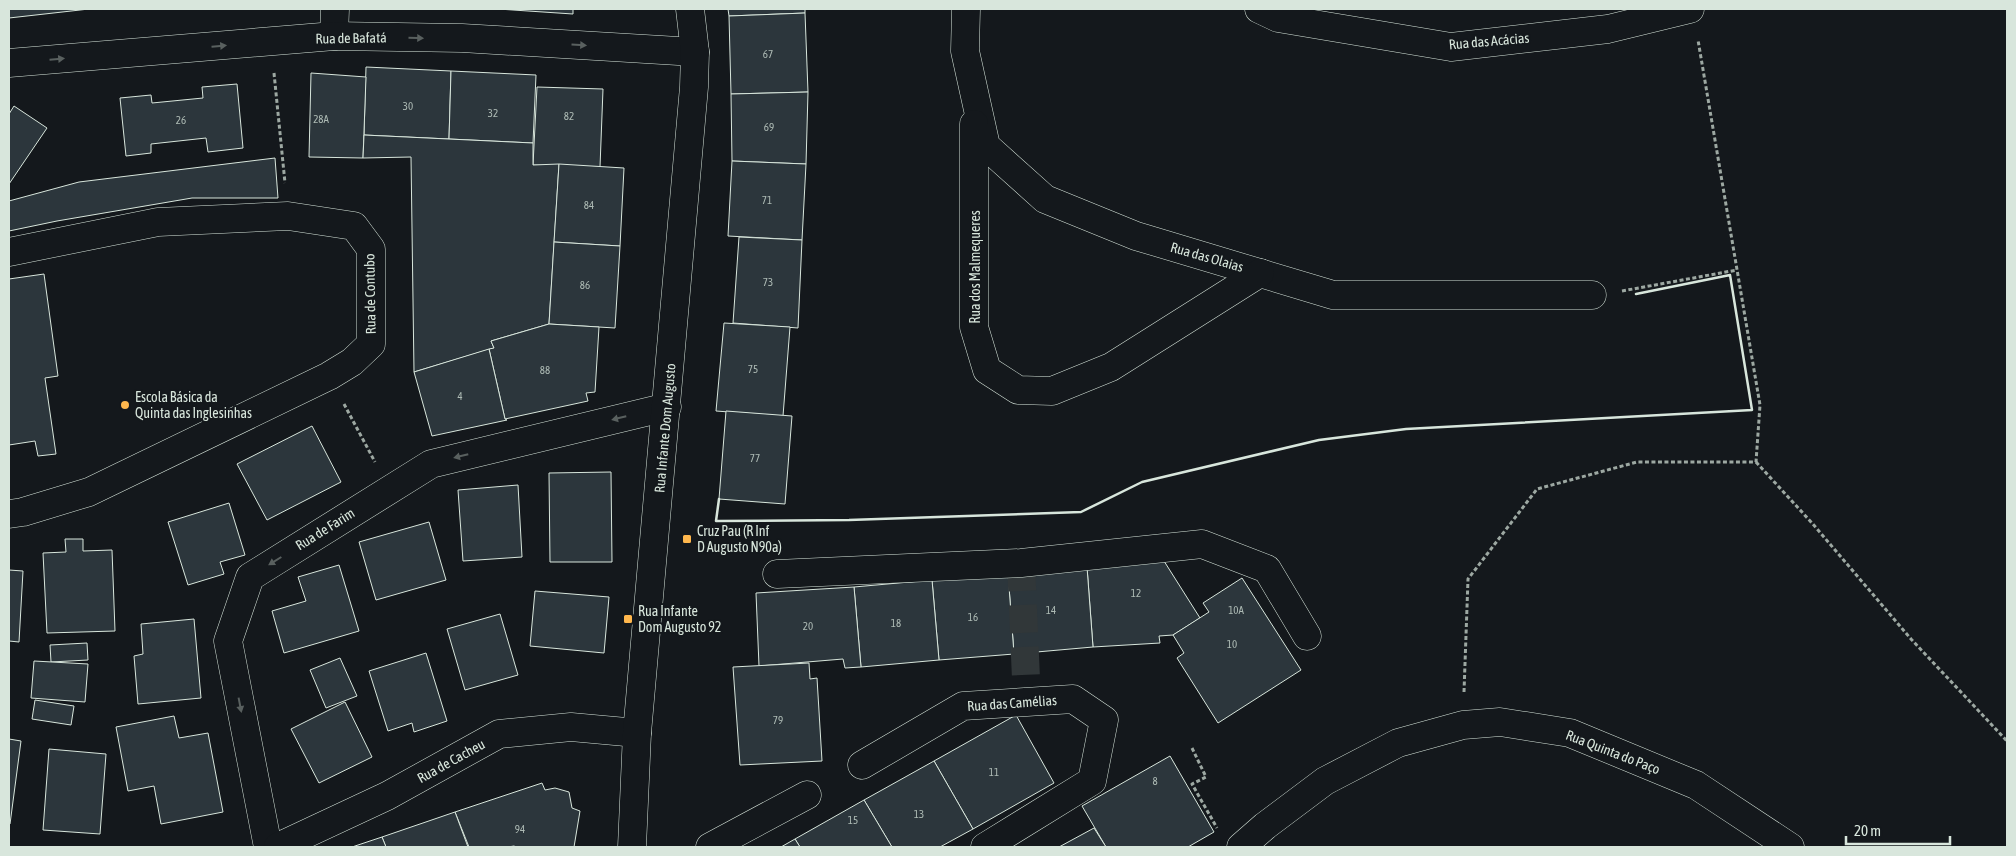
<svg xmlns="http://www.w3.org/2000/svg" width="2016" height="856" font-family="'Asap Condensed',sans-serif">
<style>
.building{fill:#2c363c;stroke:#d8e6dc}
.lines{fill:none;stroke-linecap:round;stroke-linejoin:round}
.minor-tunnel{stroke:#313739;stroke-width:28;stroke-dasharray:28 14;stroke-linecap:butt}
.minor-casing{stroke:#d8e6dc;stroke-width:29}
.major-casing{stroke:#d8e6dc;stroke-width:29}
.path{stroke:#9da8a2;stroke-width:3;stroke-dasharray:4 2.5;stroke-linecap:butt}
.minor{stroke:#14181c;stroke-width:28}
.major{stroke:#14181c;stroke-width:28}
.wall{stroke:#d8e6dc;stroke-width:2.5}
.oneway{fill:#59605f}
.poi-dot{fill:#ffb74d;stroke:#14181c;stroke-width:2}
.labels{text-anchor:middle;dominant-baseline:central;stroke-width:4;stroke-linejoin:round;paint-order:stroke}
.number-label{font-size:11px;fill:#adbab4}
.street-label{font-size:14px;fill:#d8e6dc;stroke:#14181c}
.poi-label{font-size:14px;fill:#d8e6dc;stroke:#14181c;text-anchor:start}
</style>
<rect width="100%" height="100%" fill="#14181c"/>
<g class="building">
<path d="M9,9h80l-80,9z"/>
<path d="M498,9h75v5z"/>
<path d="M728,9h77v4l-76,3z"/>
<path d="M805,13l3,79 -77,2 -2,-78z"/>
<path d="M366,67l85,4 -2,68 -85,-4z"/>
<path d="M451,71l85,4 -3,68 -84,-4z"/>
<path d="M311,73l55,4 -3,81 -54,-1z"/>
<path d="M237,84l6,64 -35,4 -2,-14 -55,6v9l-25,3 -6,-58 31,-3 1,8 51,-5 -1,-11z"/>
<path d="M537,87l66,2 -3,78 -67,-2z"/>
<path d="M808,92l-2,72 -74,-3 -1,-67z"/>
<path d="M14,106l33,22 -38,56v-70z"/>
<path d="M364,135l169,8v22l26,-1 -10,160 -58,17 3,7 -80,24 -3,-215 -48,1z"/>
<path d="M275,158l3,40h-86l-135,23 -48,10v-30l70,-19z"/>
<path d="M732,161l74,3 -4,76 -74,-4z"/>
<path d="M559,164l65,4 -4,78 -66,-4z"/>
<path d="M739,237l63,3 -4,88 -65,-5z"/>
<path d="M554,242l66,4 -5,82 -66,-4z"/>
<path d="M44,274l14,102 -13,2 11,76 -18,2 -3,-15 -26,4v-166z"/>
<path d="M724,323l66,4 -7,89 -67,-5z"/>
<path d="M549,324l50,3 -4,65 -9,1 2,8 -83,18 -16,-70 5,-1 -3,-7z"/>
<path d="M489,349l16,70 2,1 -75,16 -18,-64z"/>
<path d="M726,411l66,5 -7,88 -66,-5z"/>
<path d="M312,426l29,56 -74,38 -30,-56z"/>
<path d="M611,472l1,90h-62l-1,-89z"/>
<path d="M518,485l4,72 -59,4 -5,-71z"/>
<path d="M229,503l16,52 -25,7 4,12 -36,11 -20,-63z"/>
<path d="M429,522l17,58 -70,20 -17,-58z"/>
<path d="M65,539h18v12l29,-1 3,81 -68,2 -4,-80 23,-1z"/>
<path d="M1164,561l36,57 -27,17 -14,1 1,7 -67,4 -6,-80z"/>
<path d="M339,565l20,66 -75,22 -12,-42 34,-10 -8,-24z"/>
<path d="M1087,567l6,80 -79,7 -6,-81z"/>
<path d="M9,570l14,1 -4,71 -10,-1z"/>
<path d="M1008,573l6,81 -75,6 -7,-80z"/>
<path d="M1242,578l59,92 -83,53 -41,-65 7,-5 -11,-18 36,-23 -6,-9z"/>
<path d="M932,580l7,80 -78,7 -7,-80z"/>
<path d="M854,587l7,80 -16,1 -2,-9 -84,7 -3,-73z"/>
<path d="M535,591l74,6 -5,56 -74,-7z"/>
<path d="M500,614l18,61 -53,15 -18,-61z"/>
<path d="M194,619l7,79 -63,6 -4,-48 9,-2 -2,-30z"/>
<path d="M87,643l1,17 -37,2 -1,-17z"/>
<path d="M426,653l21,68 -33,11 -2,-9 -24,8 -19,-60z"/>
<path d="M340,658l17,38 -31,12 -16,-38z"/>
<path d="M34,661l54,3 -3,38 -54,-4z"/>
<path d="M809,663l1,16 7,-1 5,83 -82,4 -7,-98z"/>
<path d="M35,700l39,6 -3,19 -39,-6z"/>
<path d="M345,702l27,55 -53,26 -28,-54z"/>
<path d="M1016,715l38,68 -81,46 -39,-68z"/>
<path d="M174,716l5,22 29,-5 15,79 -62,12 -7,-38 -26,5 -12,-64z"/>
<path d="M9,739l12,2 -11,83h-1z"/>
<path d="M49,749l57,5 -6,80 -57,-4z"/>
<path d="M1170,756l44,76 -26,15h-82l-24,-41z"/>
<path d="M934,761l39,68 -33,18h-48l-28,-47z"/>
<path d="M542,783l3,7 10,-2 14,4 3,16 8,3 -6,36h-58l-2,-1 -6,1h-39l-14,-35z"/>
<path d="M864,800l28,47h-92l-5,-8z"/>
<path d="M455,812l13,35h-82l-4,-10z"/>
<path d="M1094,828l12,19h-47z"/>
<path d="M382,837l4,10h-34z"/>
<path d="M795,839l5,8h-19z"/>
</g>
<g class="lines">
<path class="minor-tunnel" d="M1021,563l6,139"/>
<g class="minor-casing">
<g id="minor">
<path d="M966,9l-1,42 21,95 59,53 91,37 197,59h259"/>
<path d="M1259,9l19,9 173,29 157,-18 82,-20"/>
<path d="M334,36l1,-27"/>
<path d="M9,63l325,-27 128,2 233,14"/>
<path d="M974,124v203l13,43 31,20 34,1 59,-24 149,-94"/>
<path d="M9,252l149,-30 130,-6 66,10 17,23v95l-19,18 -23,14 -240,116 -66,20 -14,2"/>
<path d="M777,574l244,-11 181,-19 65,25 40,67"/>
<path d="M862,765l101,-59 110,-7 31,21 -12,61 -107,66"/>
<path d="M268,847l-40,-206 22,-64 181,-113 236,-57"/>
<path d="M710,847l97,-52"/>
<path d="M1241,847l24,-21 60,-45 73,-38 65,-18 37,-3 70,11 126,52 94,62"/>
</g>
</g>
<g class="major-casing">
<g id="major">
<path d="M278,847l109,-51 112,-62 72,-7 66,6"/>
<path d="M632,847l5,-114 57,-646 1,-35 -5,-43"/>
</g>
</g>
<g class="path">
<path d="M274,73l11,110"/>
<path d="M1622,291l115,-21"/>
<path d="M344,404l31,58"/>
<path d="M1756,462l56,61 99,116 96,102"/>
<path d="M1464,692l4,-113 69,-90 100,-27h119l4,-57 -62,-365"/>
<path d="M1192,748l14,29 -14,7 25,44"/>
</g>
<use href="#minor" class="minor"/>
<use href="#major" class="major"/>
<path class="wall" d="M719,499l-3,22 133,-1 232,-8 61,-30 177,-42 87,-11 346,-19 -22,-135 -94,19"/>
</g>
<defs><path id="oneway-solid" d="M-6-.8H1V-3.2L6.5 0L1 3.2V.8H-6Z" transform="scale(1.25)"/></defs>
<g class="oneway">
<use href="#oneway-solid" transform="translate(416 38) rotate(1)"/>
<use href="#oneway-solid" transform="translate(579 45) rotate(3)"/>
<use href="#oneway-solid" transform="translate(219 46) rotate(-5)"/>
<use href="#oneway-solid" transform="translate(57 59) rotate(-5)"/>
<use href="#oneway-solid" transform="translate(619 418) rotate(166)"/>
<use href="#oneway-solid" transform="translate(461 456) rotate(166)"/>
<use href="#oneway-solid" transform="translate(275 561) rotate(148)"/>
<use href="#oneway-solid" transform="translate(240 705) rotate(79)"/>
</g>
<g class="poi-dot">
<circle cx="125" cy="405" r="5"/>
<rect x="682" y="534" width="10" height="10" rx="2.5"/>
<rect x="623" y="614" width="10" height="10" rx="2.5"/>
</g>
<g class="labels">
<g class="number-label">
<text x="768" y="54">67</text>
<text x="408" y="106">30</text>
<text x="493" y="113">32</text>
<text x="569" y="116">82</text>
<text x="321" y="119">28A</text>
<text x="181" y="120">26</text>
<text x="769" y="127">69</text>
<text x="767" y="200">71</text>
<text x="589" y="205">84</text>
<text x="768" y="282">73</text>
<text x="585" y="285">86</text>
<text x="753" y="369">75</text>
<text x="545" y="370">88</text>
<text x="460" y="396">4</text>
<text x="755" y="458">77</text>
<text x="1136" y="593">12</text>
<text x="1051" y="610">14</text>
<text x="1236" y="610">10A</text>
<text x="973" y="617">16</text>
<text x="896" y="623">18</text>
<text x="808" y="626">20</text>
<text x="1232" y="644">10</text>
<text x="778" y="720">79</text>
<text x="994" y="772">11</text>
<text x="1155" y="781">8</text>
<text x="919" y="814">13</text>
<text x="853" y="820">15</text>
<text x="520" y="829">94</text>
</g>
<g class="street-label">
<text transform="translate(351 38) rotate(-1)">Rua de Bafatá</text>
<text transform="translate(1489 41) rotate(-5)">Rua das Acácias</text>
<text transform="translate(1207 257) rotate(16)">Rua das Olaias</text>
<text transform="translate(975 267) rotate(-90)">Rua dos Malmequeres</text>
<text transform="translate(370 294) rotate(-91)">Rua de Contubo</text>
<text transform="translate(665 428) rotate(-85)">Rua Infante Dom Augusto</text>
<text transform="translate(325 529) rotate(-32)">Rua de Farim</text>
<text transform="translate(1012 703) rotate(-4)">Rua das Camélias</text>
<text transform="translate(1613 752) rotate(21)">Rua Quinta do Paço</text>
<text transform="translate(451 761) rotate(-29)">Rua de Cacheu</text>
</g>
<g class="poi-label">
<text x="135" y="397">Escola Básica da<tspan x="135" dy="16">Quinta das Inglesinhas</tspan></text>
<text x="697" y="531">Cruz Pau (R Inf<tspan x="697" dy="16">D Augusto N90a)</tspan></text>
<text x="638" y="611">Rua Infante<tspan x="638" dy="16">Dom Augusto 92</tspan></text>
</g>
</g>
<rect width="2016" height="856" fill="none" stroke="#d8e6dc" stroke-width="20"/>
<path d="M1846 836v8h104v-8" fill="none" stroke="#d8e6dc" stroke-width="2.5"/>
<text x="1854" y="836" font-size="15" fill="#d8e6dc" stroke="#14181c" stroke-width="4" paint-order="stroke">20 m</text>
</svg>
